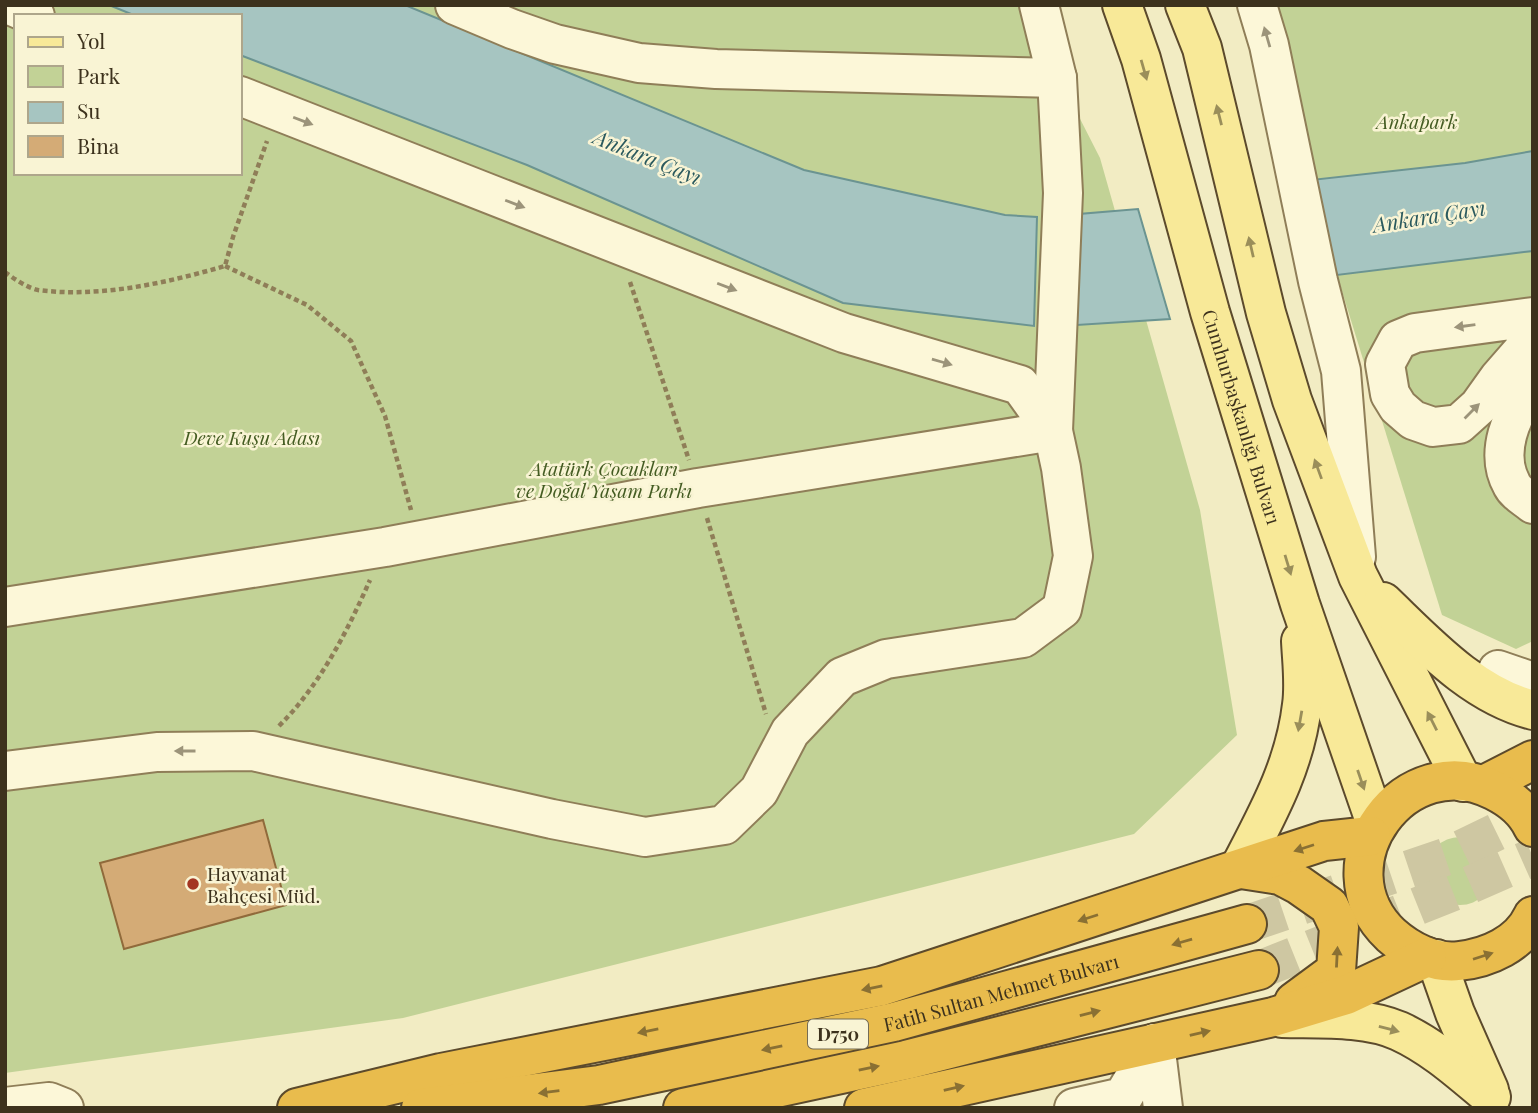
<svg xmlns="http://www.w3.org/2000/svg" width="1538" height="1113" font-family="'Playfair Display',serif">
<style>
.green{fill:#c2d296;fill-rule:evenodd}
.water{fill:#a6c5c1;stroke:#6b9491;stroke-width:2}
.building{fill:#d4ab76;stroke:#906a3b;stroke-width:2}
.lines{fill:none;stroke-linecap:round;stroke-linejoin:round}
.highway-tunnel{stroke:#cec7a2;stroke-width:38;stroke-dasharray:38 19;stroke-linecap:butt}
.minor-casing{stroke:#8f7e58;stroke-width:42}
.major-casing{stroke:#5c4a2c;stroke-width:42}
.highway-casing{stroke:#5c4a2c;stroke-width:42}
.path{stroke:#8f7e58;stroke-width:4.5;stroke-dasharray:5 3.5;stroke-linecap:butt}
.minor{stroke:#fcf7d8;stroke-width:38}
.major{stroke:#f8e998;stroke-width:38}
.highway{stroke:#e9bc4d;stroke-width:38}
.oneway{fill:#9c947a}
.oneway2{fill:#9a8e5a}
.oneway3{fill:#8a7033}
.poi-dot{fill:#a43522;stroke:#f9f4d4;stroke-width:2.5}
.labels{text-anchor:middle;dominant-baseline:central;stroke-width:5;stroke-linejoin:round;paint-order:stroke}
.shield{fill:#f9f4d4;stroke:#756c54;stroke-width:2}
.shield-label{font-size:18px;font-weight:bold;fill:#3d321d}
.park-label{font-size:19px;font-style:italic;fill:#445c22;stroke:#f9f4d4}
.street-label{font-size:19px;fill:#3d321d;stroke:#f9f4d4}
.poi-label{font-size:19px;fill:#3d321d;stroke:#f9f4d4;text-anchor:start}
.water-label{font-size:21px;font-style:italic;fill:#2b5a5e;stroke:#f9f4d4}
</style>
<rect width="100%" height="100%" fill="#f2ecc3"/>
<g class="green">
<path d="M5,5h1017l78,153 100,352 37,225 -103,99 -731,184 -398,55zM16,16h224v157h-224z"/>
<path d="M1275,5h258v636l-17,8 -74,-34 -105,-340 -26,-95z"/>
<circle cx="1460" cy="871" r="34"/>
</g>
<g class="water">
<path d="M109,5h296l399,165 201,45 32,2 -3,109 -191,-23 -316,-138 -287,-110v-39h-104z"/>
<path d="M1533,151v100l-196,24 -26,-95 154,-17z"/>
<path d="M1138,209l32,110 -93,6 2,-111z"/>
</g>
<path class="building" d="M263,820l23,85 -162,44 -24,-86z"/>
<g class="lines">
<g class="highway-tunnel">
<path d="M1247,924l198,-67 88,-43"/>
<path d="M1259,970l204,-82 70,-31"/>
</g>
<g class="minor-casing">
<g id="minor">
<path d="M10,5l25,11"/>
<path d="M455,5l57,24 43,15 84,19 77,6 341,9"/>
<path d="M1257,5l12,40 49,236 23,90 15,186"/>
<path d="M1533,317l-118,16 -17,7 -13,24 5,30 8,13 15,13 20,7 26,-3 20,-18 20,-28 34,-39"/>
<path d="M1533,387c-22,26 -39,66 -21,98 4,8 14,13 21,19"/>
<path d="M5,607l380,-60 313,-59 355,-57 10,-238 -6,-115 -18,-73"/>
<path d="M1498,670l35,12"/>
<path d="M5,771l152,-19 96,-1 299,68 93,18 79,-12 35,-34 31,-59 52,-55 44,-18 137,-21 39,-29 11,-53 -12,-88 -8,-37 -33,-46 -176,-52 -604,-237"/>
<path d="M1155,1043l8,65"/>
<path d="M5,1107l44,-5 15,6"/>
<path d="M1074,1108l49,-11 32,-54"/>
</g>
</g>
<g class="major-casing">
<g id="major">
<path id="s1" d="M1122,5l19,54 69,253 90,292 76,220"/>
<path d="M1185,5l17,43 64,265 26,87 66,176 105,206"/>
<path d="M1383,602c44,42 90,93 150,108"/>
<path d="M1239,869c28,-54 56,-103 63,-164 3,-21 0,-43 -1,-64"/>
<path d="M1436,959l19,54 34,77"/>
<path d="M1282,1018c37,1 83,-2 117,13 35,16 63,42 92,66"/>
</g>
</g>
<g class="highway-casing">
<g id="highway">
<path d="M1484,785l49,-25"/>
<path d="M1533,827c-8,-17 -22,-28 -38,-36 -89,-47 -178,74 -104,144 18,16 43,29 68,26 29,-3 61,-17 74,-45"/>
<path d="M1241,869l39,6 19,10 30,21 10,21 -3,44 -42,31"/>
<path d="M297,1108l144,-35 441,-87 442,-145 47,-5"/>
<path id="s2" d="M421,1108l178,-23 295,-63 353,-98"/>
<path d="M683,1108l223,-48 353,-90"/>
<path d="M864,1108l409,-91 73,-22 81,-38"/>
</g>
</g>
<g class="path">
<path d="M225,266l82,39 44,36 34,75 26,94"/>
<path d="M5,272c9,7 23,16 33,18 62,8 128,-7 187,-24l8,-29 34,-96"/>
<path d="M630,282l59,178"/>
<path d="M707,518l59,196"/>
<path d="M279,726c41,-41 68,-94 91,-146"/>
</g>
<use href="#minor" class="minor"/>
<use href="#major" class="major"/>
<use href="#highway" class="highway"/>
</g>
<defs><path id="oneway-solid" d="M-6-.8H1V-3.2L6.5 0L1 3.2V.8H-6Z" transform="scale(1.75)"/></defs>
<g class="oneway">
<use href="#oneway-solid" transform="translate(1267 37) rotate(-106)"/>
<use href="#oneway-solid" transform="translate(303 121) rotate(21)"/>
<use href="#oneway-solid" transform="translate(515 204) rotate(21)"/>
<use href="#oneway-solid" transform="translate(727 287) rotate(21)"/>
<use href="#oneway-solid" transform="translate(1465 326) rotate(172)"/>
<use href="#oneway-solid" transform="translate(942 362) rotate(16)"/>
<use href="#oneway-solid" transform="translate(1472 411) rotate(-45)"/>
<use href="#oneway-solid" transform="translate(185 751) rotate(180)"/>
</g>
<g class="oneway2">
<use href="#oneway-solid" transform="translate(1144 70) rotate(74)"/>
<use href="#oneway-solid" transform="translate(1219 115) rotate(-104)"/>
<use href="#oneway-solid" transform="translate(1251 247) rotate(-103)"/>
<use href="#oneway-solid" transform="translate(1318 469) rotate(-110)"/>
<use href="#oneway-solid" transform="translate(1288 565) rotate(73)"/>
<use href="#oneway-solid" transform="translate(1300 721) rotate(100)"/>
<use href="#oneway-solid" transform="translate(1432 721) rotate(-117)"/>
<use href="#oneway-solid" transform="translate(1361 780) rotate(71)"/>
<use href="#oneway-solid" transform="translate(1389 1029) rotate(15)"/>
</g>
<g class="oneway3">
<use href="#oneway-solid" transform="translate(1304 848) rotate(162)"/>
<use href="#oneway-solid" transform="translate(1088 918) rotate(162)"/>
<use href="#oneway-solid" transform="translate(1182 942) rotate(164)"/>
<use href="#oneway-solid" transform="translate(1483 956) rotate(-18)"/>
<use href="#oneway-solid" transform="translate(1337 957) rotate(-87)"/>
<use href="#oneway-solid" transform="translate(872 988) rotate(169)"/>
<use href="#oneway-solid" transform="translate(1090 1013) rotate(-14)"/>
<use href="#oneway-solid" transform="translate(648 1031) rotate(169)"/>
<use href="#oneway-solid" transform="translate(1200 1033) rotate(-13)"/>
<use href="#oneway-solid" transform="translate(772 1048) rotate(168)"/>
<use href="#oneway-solid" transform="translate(869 1068) rotate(-12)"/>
<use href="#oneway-solid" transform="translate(954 1088) rotate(-13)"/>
<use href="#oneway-solid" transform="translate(549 1092) rotate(173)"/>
</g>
<circle class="poi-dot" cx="193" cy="884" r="7"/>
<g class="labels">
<rect class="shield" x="808" y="1019.5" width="60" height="29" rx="5"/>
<g class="shield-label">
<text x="838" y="1034">D750</text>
</g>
<g class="park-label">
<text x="1417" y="121">Ankapark</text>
<text x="252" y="437">Deve Kuşu Adası</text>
<text x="604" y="468">Atatürk Çocukları<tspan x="604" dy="22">ve Doğal Yaşam Parkı</tspan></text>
</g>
<g class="street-label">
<text stroke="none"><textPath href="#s1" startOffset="429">Cumhurbaşkanlığı Bulvarı</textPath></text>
<text stroke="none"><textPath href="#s2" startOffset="592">Fatih Sultan Mehmet Bulvarı</textPath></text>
</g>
<g class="poi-label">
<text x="207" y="873">Hayvanat<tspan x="207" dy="22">Bahçesi Müd.</tspan></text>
</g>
<g class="water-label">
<text transform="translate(648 156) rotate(22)">Ankara Çayı</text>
<text transform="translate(1429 215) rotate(-9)">Ankara Çayı</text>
</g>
</g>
<rect width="1538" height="1113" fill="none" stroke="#3d321d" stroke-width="14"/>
<rect x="14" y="14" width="228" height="161" fill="#f9f4d4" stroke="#aea68b" stroke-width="2"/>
<rect x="28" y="37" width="35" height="10" fill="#f8e998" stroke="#aea68b" stroke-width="2"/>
<text x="77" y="49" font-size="21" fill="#3d321d">Yol</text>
<rect x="28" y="66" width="35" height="21" fill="#c2d296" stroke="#aea68b" stroke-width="2"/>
<text x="77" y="84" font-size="21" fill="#3d321d">Park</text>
<rect x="28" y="102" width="35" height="21" fill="#a6c5c1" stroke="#aea68b" stroke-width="2"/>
<text x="77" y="119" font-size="21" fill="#3d321d">Su</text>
<rect x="28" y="136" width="35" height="21" fill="#d4ab76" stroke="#aea68b" stroke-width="2"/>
<text x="77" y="154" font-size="21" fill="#3d321d">Bina</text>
</svg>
